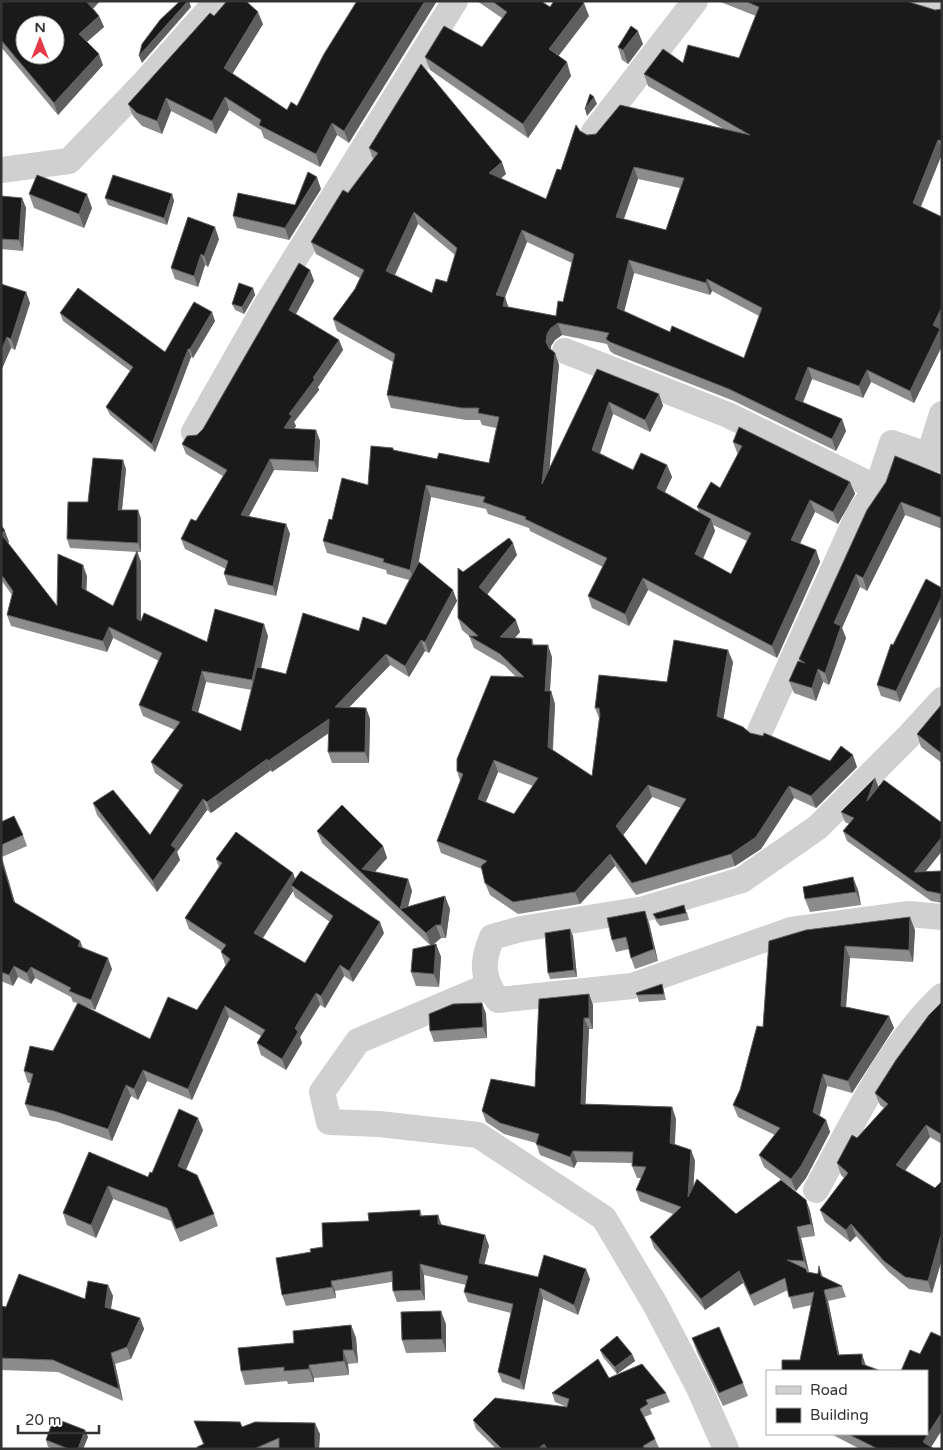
<svg xmlns="http://www.w3.org/2000/svg" width="943" height="1450" font-family="'Varela Round',sans-serif">
<style>
.lines{fill:none;stroke-linecap:round;stroke-linejoin:round}
.minor{stroke:#d0d0d0;stroke-width:26}
.wall{fill:#8c8c8c;fill-rule:evenodd}
.shaded-wall{fill:#5f5f5f}
.building{fill:#1a1a1a;stroke:#5f5f5f;fill-rule:evenodd}
</style>
<rect width="100%" height="100%" fill="#fff"/>
<g class="lines">
<g class="minor">
<path d="M916,1l26,6"/>
<path d="M594,132l101,-131"/>
<path d="M1,170l68,-9 76,-79 72,-81"/>
<path d="M565,351l163,64 149,73"/>
<path d="M194,432l74,-130 187,-301"/>
<path d="M929,455l13,-41"/>
<path d="M942,700l-33,36 -91,91 -76,53 -98,29 -123,20 -29,8c-10,24 -11,41 6,63l134,-14 159,-56 118,-16 33,3"/>
<path d="M760,731l98,-216 19,-27 15,-45 50,17"/>
<path d="M488,986l-130,55 -36,51 7,30 50,2 99,11 126,83 51,86 44,84 27,61"/>
<path d="M816,1190c37,-66 70,-141 126,-194"/>
</g>
</g>
<g class="wall">
<path d="M1,1h99l-7,7 6,8 5,11 -17,15 16,23 -45,50 -57,-68z"/>
<path d="M357,1l-8,142 -12,-8 -17,32 -56,-29 -3,-8 -32,-20 -13,24 -45,-23 -9,23 -20,-8 -9,-10 -5,-12 86,-88 49,8 -31,50 55,36 10,-4z"/>
<path d="M477,1h64l9,6 39,9 -31,40 13,20 -43,62 -98,-68 -5,-13 57,-10 20,-29z"/>
<path d="M718,1h188l29,9 7,-1v145l-21,53 20,124 1,3v12l-28,57 -43,-21 -8,16 -51,-19 -9,24 39,16 4,12 -10,20 -102,-50 -120,-47 -4,-3 -3,-7 -45,-9 -7,5 -4,6v3l4,4 4,12 -10,104 48,-100 62,25 4,12 -13,26 -37,-18 -13,39 33,17 34,-5 5,12 -7,15 34,20 -2,-5 23,-19 18,-33 -5,-13 117,40 5,12 -17,30 -23,-12 -15,32 16,6 4,12 -43,96 -129,-68 -19,36 -37,-18 -4,-12 15,-29 -73,-36 -1,-3 -41,-14 -2,-5 -55,-12 -13,66 39,38 -28,52 -4,-2 -16,26 -19,-12 -41,42 17,1 4,11 -1,44h-37l-4,-11 1,-19 -57,39 -1,-2 -60,43 -4,-3 -30,42 3,8 -23,32 -60,-77 -4,-12 57,32 30,-44 -25,-18 -4,-11 24,-32 -32,-14 -4,-11 20,-44 -46,-23 -6,14 -96,-26 -4,-11 5,-20 -11,-15v-55l8,17 -1,1 49,63 30,-30 -1,15 27,15 24,-54 -67,-4 -3,-9 21,-37 38,-33 -4,41h16l3,9v33h-4l4,10v58l66,22 61,-6 -7,32 25,6 73,-43 27,-6 23,-45 -22,-6 -1,-4 -59,-17 -4,-12 9,-21 36,-35 26,-34 43,8 52,4 7,-35 -14,-3 -2,-5h-14l-75,-12 -4,-13 6,-33 -56,-31 -4,-12 22,-30 5,-11 -44,-24 -5,-12 62,-83 -4,-11 137,26 -5,4 45,21 34,-68 7,4 135,-7 -74,-42 -4,-12 39,-11 56,-5 17,-42zM638,179l42,9 -14,42 -42,-11zM418,224l37,31 -8,27 -15,11 -37,-18zM527,242l45,21 -9,39 -7,14 -48,-9 -3,-10zM634,273l76,22 2,-4 47,25 -15,42 -74,-26 -46,-21zM713,525l34,16 -16,33 -28,-15 12,-28zM206,682l46,8 -11,41 -43,-19z"/>
<path d="M643,44l-15,20 -6,-4 -4,-13z"/>
<path d="M321,189l-32,51 -52,-12 -4,-12 62,-11z"/>
<path d="M29,194l63,14 -8,20 -50,-20z"/>
<path d="M172,194l2,7 -7,24 -59,-20 -3,-7z"/>
<path d="M1,196l21,2 4,10 -3,43 -22,-2z"/>
<path d="M219,239l-11,28 -3,-2 -7,22 -23,-8 -4,-11z"/>
<path d="M310,270l4,11 -18,33 43,26 4,10 -25,37 1,3 -25,32 2,4 -2,3 22,1 4,11 -2,31 -44,-2 -25,46 37,8 4,10 -14,62 -48,-11 -4,-11 2,-5 -41,-20 -4,-10 15,-18 27,-45 -37,-22 -4,-10 15,-9 6,-6z"/>
<path d="M1,284l25,8 4,11 -15,47 -4,-2 -10,23z"/>
<path d="M253,288l2,7 -11,19 -9,-4 -3,-6z"/>
<path d="M60,313l105,39 50,-31 -22,37 -2,-1 -36,95 -45,-37 -4,-8 24,-36 -67,-50z"/>
<path d="M942,475v54l-37,-14 -38,76 -7,-4 -18,41 4,10 -17,47 -6,-3 -7,19 -22,-8 -5,-12 11,-19 -1,-3 68,-149z"/>
<path d="M517,555l-30,39 33,38 -5,6 17,1 2,6 18,12 -2,34h1l4,13 -2,46 39,26 7,-58 -4,-10 72,-26 66,-20 -10,57 27,14 80,28 27,6 -41,41 -22,-10 -33,51 -26,17 -99,29 -21,-29 -35,38 -62,10 -28,-19 -5,-12 -3,-14 -41,-16 -4,-12 23,-60 -3,-10 59,-94 -11,-11 -31,-18 -5,-12 -7,-6 -4,-12 5,-46zM498,772l35,14 -19,28 -28,-12zM652,797l29,11 -35,57 -23,-30z"/>
<path d="M942,588v26l-42,88 -19,-6 -4,-11 16,-40z"/>
<path d="M942,704v59l-21,-16 -4,-13z"/>
<path d="M878,787l64,36v28l-16,20h16v32l-11,-2 -84,-60 -4,-10 6,-7 -4,-2 -4,-10z"/>
<path d="M1,822l22,13 4,11 -25,11 13,46 65,38 3,7 29,21 -17,41 -8,-3 63,32 47,-29 29,-45 -1,-1 -4,-12 1,-1 -33,-22 -4,-11 34,-51 -3,-8 77,14 2,6 89,54 -31,49 -9,-6 -19,32 -5,-3 -20,32 2,6 -16,27 -25,-15 -4,-12 4,-7 -32,-19 -37,83 -45,-19 -9,19 -7,-4 -19,45 -54,-19 -28,-6 -5,-12 6,-21h-3l-4,-12 29,-20 24,-48 -4,-1 -2,-5 -36,-19 -4,6 -13,-7 -5,9 -12,-5zM293,891l2,6 35,25 -25,41 -42,-25z"/>
<path d="M317,831l66,15 4,12 -12,14 33,7 4,12 -4,15 42,3 -4,29h-5l-8,7 3,-1 5,13 -2,30 -23,-1 -5,-14 19,-27 -108,-102z"/>
<path d="M858,890l3,15 -51,7 -5,-13z"/>
<path d="M687,912l2,8 -29,6 -4,-5 -3,-7z"/>
<path d="M649,923l9,38 -23,8 -4,-11 -2,-9 -13,3 -4,-12z"/>
<path d="M915,930l-2,32 -63,-4 -4,49 43,9 5,12 -42,65 -25,-7 -7,30 6,4 4,12 -24,46 -10,13 -32,-24 -5,-12 16,-20 -37,-18 -5,-12 7,-15 23,-63 6,-86z"/>
<path d="M573,936l4,41 -27,2 -2,-6z"/>
<path d="M662,984l4,16 -27,2 -2,-7z"/>
<path d="M589,994l4,11v24h-4l-4,75 87,3 4,12 -1,25 16,6 4,11 -2,26 43,27 70,-14 4,11 5,25 -14,2 8,34 9,2 1,-8 4,11 19,9 4,11 -18,4 11,54 -39,5 12,-55 -19,4 -5,-19 -34,16 -11,-23 -38,27 -51,-62 -4,-11 23,-23 -33,-13 -4,-11 5,-12h-4l-5,-12 1,-3 -56,-1 -3,6 -34,-13 -4,-12 -32,-9 -18,-12 -4,-11 53,-24z"/>
<path d="M942,1002v142l-12,-7 -25,34 30,17 7,-7v78l-10,34 -23,-4 -20,-17 -33,-36 -6,6 -25,-20 -5,-12 24,-32 -3,-3 -4,-12 20,-25 27,-30 -4,-3 -5,-12z"/>
<path d="M482,1003l4,11 1,24 -53,4 -4,-11z"/>
<path d="M203,1130l-17,40 28,44 4,12 -38,16 -9,-21 -58,-22 -17,39 -29,-13 -4,-12 26,-61 59,25z"/>
<path d="M420,1210l2,6 16,-1 3,10 44,10 4,11 -5,19 54,12 52,2 -12,36 -35,-16 -19,91 -22,-8 -4,-10 13,-59 -43,-11 -4,-10 2,-7 -42,-10 1,25 -28,2 -4,-11 -1,-9 -57,9 1,7 -50,8 -4,-11 29,-43 12,-5 46,-26z"/>
<path d="M108,1285l5,11 -2,13 29,9 4,11 -13,30 -16,5 8,37 -65,-29 -57,-2v-64l5,1 79,-8z"/>
<path d="M446,1324v28l-40,1 -4,-13z"/>
<path d="M351,1325l5,13 2,25 -10,1 1,11 -35,3v4l-26,2 -1,-3 -42,4 -4,-14 53,-28z"/>
<path d="M692,1338l51,45 5,13 -25,10 -26,-54z"/>
<path d="M600,1350l32,4 3,7 -18,13 -14,-17z"/>
<path d="M609,1378l57,15 4,9 -20,7 2,5 -8,3 11,22 4,9 -163,1 -20,-20 -3,-9 94,-13 -12,-5 -3,-9z"/>
<path d="M194,1421l48,6 78,7 -1,15h-122l6,-5z"/>
<path d="M85,1430l3,7 -5,12h-29l-6,-2 -2,-7z"/>
<path d="M831,1434h96l4,13 3,2h-74z"/>
</g>
<g class="shaded-wall">
<path d="M86,1h14l-10,11z"/>
<path d="M188,1h1l2,6 -49,56 -3,-7z"/>
<path d="M425,1h12l-88,142 -5,-12z"/>
<path d="M584,3l5,13 -35,46 -5,-13z"/>
<path d="M258,12l5,12 -35,57 -4,-13z"/>
<path d="M99,16l5,11 -21,18 -4,-11z"/>
<path d="M638,31l5,13 -15,20 -5,-14z"/>
<path d="M99,54l4,11 -45,50 -4,-12z"/>
<path d="M567,62l4,14 -43,62 -5,-14z"/>
<path d="M225,97l4,13 -13,24 -4,-13z"/>
<path d="M594,97l3,7 -10,12 -2,-7z"/>
<path d="M166,98l5,13 -9,23 -5,-13z"/>
<path d="M332,123l5,12 -17,32 -4,-13z"/>
<path d="M938,140l4,9v5l-25,61 -4,-12z"/>
<path d="M502,162l4,12 -13,11 -4,-12z"/>
<path d="M634,167l4,12 -18,50 -4,-12z"/>
<path d="M317,177l4,12 -32,51 -4,-12z"/>
<path d="M87,194l5,14 -8,20 -5,-14z"/>
<path d="M172,194l2,7 -7,24 -3,-7z"/>
<path d="M22,198l4,10 -3,43 -4,-11z"/>
<path d="M414,212l4,12 -27,59 -5,-12z"/>
<path d="M215,227l4,12 -11,28 -4,-11z"/>
<path d="M522,230l5,12 -22,55 4,12 -2,9 -11,-23z"/>
<path d="M201,254l4,11 -7,22 -4,-11z"/>
<path d="M629,260l5,13 -12,47 -5,-12z"/>
<path d="M310,270l4,11 -22,40 -3,-11z"/>
<path d="M707,279l5,12 -2,4 -4,-12z"/>
<path d="M253,288l2,7 -11,19 -2,-7z"/>
<path d="M26,292l4,11 -15,47 -4,-11z"/>
<path d="M942,307v21l-1,3 1,3v12l-28,57 -4,-12 23,-66z"/>
<path d="M212,312l3,9 -22,37 -3,-9z"/>
<path d="M558,323l4,12 -7,5 -4,6 -1,8 -4,-12 1,-8 4,-6z"/>
<path d="M7,337l4,11 -10,23v-20z"/>
<path d="M339,340l4,10 -25,37 1,3 -25,32 2,4 -9,13 -3,-11 5,-14z"/>
<path d="M188,349l3,8 -36,95 -3,-8z"/>
<path d="M555,353l4,12 -12,131 -5,-12z"/>
<path d="M808,367l4,12 -13,32 -4,-12z"/>
<path d="M867,370l4,12 -8,16 -4,-12z"/>
<path d="M659,394l4,12 -13,26 -5,-12z"/>
<path d="M609,402l4,12 -16,48 -5,-12z"/>
<path d="M842,419l4,12 -10,20 -4,-12z"/>
<path d="M316,430l4,11 -2,31 -4,-11z"/>
<path d="M270,459l4,11 -30,55 -3,-10z"/>
<path d="M123,460l3,9 -5,50 -3,-9z"/>
<path d="M667,465l5,12 -11,23 -4,-12z"/>
<path d="M850,482l5,12 -17,30 -5,-12z"/>
<path d="M426,485l5,12 -16,85 -5,-12z"/>
<path d="M810,500l5,12 -20,41 -4,-13z"/>
<path d="M901,502l4,13 -38,76 -4,-13z"/>
<path d="M138,510l3,9v33l-3,-9z"/>
<path d="M711,519l4,12 -16,36 -4,-13z"/>
<path d="M286,524l4,10 -14,62 -3,-10z"/>
<path d="M5,531l4,11 -5,2 -3,-8v-3z"/>
<path d="M513,543l4,12 -33,44 -5,-12z"/>
<path d="M816,550l4,12 -43,96 -5,-12z"/>
<path d="M137,551l4,11v68l-4,-11z"/>
<path d="M83,565l4,11 -1,23 -4,-11z"/>
<path d="M856,574l4,13 -18,41 4,10 -17,47 -4,-12 9,-50z"/>
<path d="M643,578l5,12 -19,36 -4,-12z"/>
<path d="M453,590l4,11 -28,52 -4,-11z"/>
<path d="M942,596v18l-42,88 -4,-11z"/>
<path d="M516,620l4,12 -16,17 -4,-12z"/>
<path d="M264,624l4,12 -12,55 -4,-11z"/>
<path d="M109,627l4,11 -6,14 -4,-11z"/>
<path d="M421,640l4,11 -16,26 -4,-11z"/>
<path d="M548,645l4,12 -3,46 -4,-12z"/>
<path d="M728,650l5,12 -11,66 -5,-12z"/>
<path d="M386,654l4,11 -51,53 -4,-11z"/>
<path d="M818,669l5,13 -7,19 -4,-13z"/>
<path d="M202,671l4,11 -10,39 -4,-11z"/>
<path d="M551,691l4,13 -3,55 -4,-12z"/>
<path d="M366,708l4,11 -1,44 -4,-11z"/>
<path d="M329,719l4,11 -61,42 -4,-11z"/>
<path d="M853,755l4,12 -41,41 -5,-12z"/>
<path d="M267,759l4,11 -60,43 -4,-11z"/>
<path d="M494,760l4,12 -16,39 -4,-12z"/>
<path d="M875,778l4,10 -12,13z"/>
<path d="M648,785l4,12 -31,41 -5,-12z"/>
<path d="M789,786l5,12 -33,51 -26,17 -4,-12z"/>
<path d="M203,799l4,11 -30,42 3,8 -23,32 -4,-11 18,-36z"/>
<path d="M942,837v14l-24,30 -4,-9z"/>
<path d="M383,846l4,12 -19,21 -6,-10z"/>
<path d="M610,854l5,12 -35,38 -5,-12z"/>
<path d="M1,855l17,58 -4,-11z"/>
<path d="M293,873l4,11 -6,1 2,6 -35,54 -4,-12z"/>
<path d="M853,877l5,13 3,15 -5,-13z"/>
<path d="M408,879l4,12 -6,24 -6,-6z"/>
<path d="M445,896l5,13 -4,29 -5,-13z"/>
<path d="M645,911l4,12 9,38 -4,-12z"/>
<path d="M910,917l5,13 -2,32 -4,-12z"/>
<path d="M380,922l4,11 -31,49 -4,-11z"/>
<path d="M436,925l5,13 -10,8 -5,-13z"/>
<path d="M570,929l3,7 4,41 -3,-7z"/>
<path d="M80,941l4,11 -6,-6z"/>
<path d="M436,944l5,13 -2,30 -5,-13z"/>
<path d="M845,946l5,12 -5,60 -4,-12z"/>
<path d="M108,958l4,11 -17,41 -4,-10z"/>
<path d="M340,965l4,11 -19,32 -4,-12z"/>
<path d="M14,966l4,11 -5,9 -4,-11z"/>
<path d="M31,967l4,11 -4,6 -4,-11z"/>
<path d="M316,993l4,12 -20,32 2,6 -16,27 -4,-11 13,-31z"/>
<path d="M589,994l4,11v24l-4,-11z"/>
<path d="M482,1003l4,11 1,24 -4,-11z"/>
<path d="M225,1006l4,11 -37,83 -4,-11z"/>
<path d="M889,1016l5,12 -42,65 -4,-12z"/>
<path d="M584,1018l5,11 -4,86 -4,-11z"/>
<path d="M143,1070l4,11 -9,19 -4,-11z"/>
<path d="M823,1074l4,12 -10,38 -4,-12z"/>
<path d="M126,1085l5,11 -19,45 -4,-12z"/>
<path d="M672,1107l4,12 -2,35 -4,-11z"/>
<path d="M198,1118l5,12 -21,49 -4,-13z"/>
<path d="M826,1120l4,12 -24,46 -10,13 -5,-12z"/>
<path d="M926,1125l4,12 -30,40 -4,-12z"/>
<path d="M691,1150l4,11 -3,48 -4,-12z"/>
<path d="M573,1151l4,11 -3,6 -4,-11z"/>
<path d="M108,1186l5,13 -17,39 -5,-13z"/>
<path d="M806,1200l4,11 5,25 -4,-12z"/>
<path d="M438,1215l4,11 -4,-2z"/>
<path d="M851,1224l5,12 -6,6 -4,-12z"/>
<path d="M797,1227l4,11 8,34 -5,-11z"/>
<path d="M942,1231v28l-10,34 -4,-12z"/>
<path d="M485,1235l4,11 -7,28 -3,-11z"/>
<path d="M420,1264l4,11 1,25 -4,-10z"/>
<path d="M586,1269l4,10 -12,36 -4,-10z"/>
<path d="M739,1271l4,12 -38,27 -4,-11z"/>
<path d="M331,1281l4,10 1,7 -4,-11z"/>
<path d="M108,1285l5,11 -4,22 -4,-11z"/>
<path d="M540,1288l3,11 -19,91 -4,-10z"/>
<path d="M824,1290l4,11 14,66 -4,-12z"/>
<path d="M441,1311l5,13v28l-4,-13z"/>
<path d="M140,1318l4,11 -13,30 -4,-12z"/>
<path d="M351,1325l5,13 2,25 -5,-13z"/>
<path d="M343,1350l5,14 1,11 -5,-14z"/>
<path d="M111,1353l4,11 8,37 -4,-12z"/>
<path d="M632,1354l3,7 -18,13 -2,-7z"/>
<path d="M862,1354l4,12 -4,-2z"/>
<path d="M309,1365l5,13v4l-5,-13z"/>
<path d="M942,1412v18l-12,19 -7,-7z"/>
<path d="M315,1423l5,11 -1,15h-4z"/>
<path d="M85,1430l3,7 -5,12h-5z"/>
<path d="M544,1444l2,5h-8z"/>
</g>
<g class="building">
<path d="M1,1h85l13,15 -20,18 20,20 -45,49 -53,-63zM25,25h30v30h-30z"/>
<path d="M180,1h8l-49,55 3,-12 18,-24z"/>
<path d="M227,1h19l12,11 -34,56 63,42 4,-8 6,4 27,-52 33,-53h68l-81,130 -12,-8 -16,31 -57,-29 2,-5 -36,-23 -13,24 -46,-23 -9,23 -20,-8 -9,-9 82,-91 4,3z"/>
<path d="M492,1h49l9,6 4,-6h27l3,2 -35,46 18,13 -44,62 -98,-67 19,-31 38,21 25,-35z"/>
<path d="M745,1h161l29,9 7,-1v132l-4,-1 -25,63 29,14v90l-9,18 7,4 -30,62 -43,-21 -8,16 -51,-19 -13,32 47,20 -10,20 -103,-50 -119,-47 -4,-3 3,-6 -51,-10 -7,5 -4,6 -1,8 3,6 6,5 -13,131 55,-115 62,25 -14,26 -36,-18 -17,48 41,20 8,-17 26,12 -10,23 54,31 -16,35 36,20 20,-41 -54,-26 14,-25 9,6 22,-42 -9,-4 6,-15 111,55 -17,30 -23,-12 -19,40 25,10 -44,96 -129,-68 -18,36 -37,-18 19,-38 -82,-39 1,-2 -43,-15 2,-5 -59,-12 -16,85 -27,-8 1,-3 -61,-18 6,-22 3,1 10,-42 26,7 3,-39 22,2v2l44,9 2,-6 50,10 10,-46 -21,-4 1,-5h-17l-75,-13 8,-41 -62,-35 22,-30 9,-19 -53,-28 32,-52 5,3 30,-40 -9,-5 52,-84 81,98 -13,11 57,26 11,-30 4,1 15,-45 4,6 7,4 9,-1 24,-29 130,30 -106,-61 19,-25 20,14 5,-18 51,13 20,-51zM634,167l50,11 -18,52 -50,-13zM414,212l43,36 -10,34 -11,-3 -4,14 -46,-22zM522,230l52,24 -11,48 -5,-1 -2,15 -53,-10 2,-9 -9,-2zM629,260l77,23 1,-4 55,29 -18,50 -72,-32 -2,6 -53,-24z"/>
<path d="M631,26l7,5 -15,19 -5,-3z"/>
<path d="M590,94l4,3 -9,12z"/>
<path d="M308,172l9,5 -32,51 -52,-12 5,-23 57,12z"/>
<path d="M37,175l50,19 -8,20 -50,-20z"/>
<path d="M113,175l59,19 -8,24 -59,-20z"/>
<path d="M1,196l21,2 -3,42 -18,-1z"/>
<path d="M188,217l27,10 -11,29 -3,-2 -7,22 -23,-8z"/>
<path d="M299,263l11,7 -21,40 50,30 -26,38 2,1 -26,35 3,2 -8,12 32,2 -2,31 -44,-2 -29,56 45,9 -13,62 -49,-12 4,-13 -47,-22 10,-20 5,2 31,-51 -45,-26 5,-8 10,-1 6,-6z"/>
<path d="M239,283l14,5 -11,19 -10,-3z"/>
<path d="M1,284l25,8 -15,47 -4,-2 -6,14z"/>
<path d="M78,288l87,64 29,-50 18,10 -22,37h-2l-36,95 -46,-37 27,-40 -73,-54z"/>
<path d="M895,456l47,19v43l-41,-16 -38,76 -7,-4 -22,49 7,3 -16,47 -7,-4 -6,19 -23,-7 9,-20 7,2 -6,-4 68,-149 19,-28z"/>
<path d="M93,458l30,2 -5,50h20v33l-71,-4 1,-37h20z"/>
<path d="M1,525l4,6 -4,2z"/>
<path d="M1,534l56,72 1,-52 25,11 -1,23 31,18 24,-55v68l4,2 3,-8 63,29 8,-33 49,15 -12,56 -50,-9 -10,39 49,21 16,-64 29,7 17,-61 56,18 4,-14 23,8 33,-63 34,28 -28,52 -4,-2 -16,26 -19,-12 -51,53 31,1 -1,44h-37l1,-33 -61,42 -1,-2 -60,43 -4,-3 -32,46 5,4 -23,32 -60,-78 20,-13 37,45 33,-50 -32,-23 29,-40 -41,-17 23,-52 -53,-26 -6,14 -96,-26 6,-24 -12,-17z"/>
<path d="M509,538l4,5 -34,44 37,33 -16,17 32,2v6h16l-3,46h6l-3,56 44,29 8,-61 -1,-7h-4l4,-33 68,7 7,-42 54,10 -11,66 26,11 7,6 13,3 1,-3 66,28 11,-15 12,9 -42,41 -22,-10 -33,51 -25,17 -99,29 -22,-29 -35,38 -62,10 -28,-19 -4,-17 6,-5 -50,-20 26,-67 -6,-3v-12l34,-83 33,1 -24,-23 -31,-18h9l-20,-18v-50l5,4zM494,760l44,18 -24,36 -36,-15zM648,785l38,14 -40,66 -30,-39z"/>
<path d="M926,579l16,9v8l-46,95 -19,-6 14,-41 2,1z"/>
<path d="M942,704v50l-25,-20z"/>
<path d="M875,778l-8,23 17,-21 58,43v14l-28,35 28,-1v23l-15,-3 -84,-60 11,-13 -13,-6z"/>
<path d="M342,805l41,41 -21,23 46,10 -8,30 -83,-78z"/>
<path d="M14,816l9,19 -22,10v-23z"/>
<path d="M236,832l57,41 -39,60 51,30 28,-47 -42,-31 10,-14 79,51 -31,49 -9,-6 -19,31 -5,-3 -21,35 3,4 -16,27 -25,-16 8,-13 -40,-24 -37,83 -45,-19 -9,19 -8,-4 -18,44 -54,-18 -29,-7 8,-30 -9,-3 6,-25 23,5 25,-48 72,36 18,-42 29,13 33,-51 -9,-7 5,-7 -41,-27 37,-55 -6,-4z"/>
<path d="M1,858l13,44 66,39 -2,5 30,12 -17,42 -22,-9 2,-3 -40,-21 -4,6 -13,-7 -5,9 -8,-3z"/>
<path d="M853,877l3,15 -51,7 -2,-12z"/>
<path d="M445,896l-4,29h-5l-10,8 -26,-24z"/>
<path d="M684,905l2,8 -29,6 -4,-5z"/>
<path d="M645,911l9,38 -23,9 -5,-21 -14,3 -5,-22z"/>
<path d="M910,917l-1,33 -64,-4 -4,60 48,10 -41,65 -25,-7 -10,38 13,8 -25,46 -10,13 -32,-24 21,-27 -47,-23 7,-15 17,-64 6,1 6,-86 37,-11z"/>
<path d="M570,929l4,41 -26,3 -3,-40z"/>
<path d="M436,944l-2,30 -23,-2 2,-23z"/>
<path d="M662,984l2,10 -27,1 -1,-2z"/>
<path d="M589,994v24h-5l-3,86 91,3 -2,36 21,7 -3,47 9,-18 39,35 45,-34 25,20 5,24 -14,3 7,34 -17,-1 19,9 1,3 11,2 1,-8 2,10 21,10 -18,4 14,65 24,-1v10l19,7h-99v-11h18l14,-68 -25,5 -4,-19 -35,17 -11,-24 -38,28 -51,-62 31,-30 -45,-17 10,-23 -14,-1 1,-14 -60,-1 -3,6 -34,-13 3,-10 -39,-11 -18,-12 9,-32 44,8 4,-88z"/>
<path d="M942,1002v133l-16,-10 -30,40 39,23 7,-7v50l-14,50 -23,-4 -21,-16 -33,-37 -5,6 -26,-20 28,-37 -11,-10 15,-28 5,3 31,-34 -13,-11 21,-33 33,-45z"/>
<path d="M482,1003l1,24 -53,4 -1,-17 24,-10z"/>
<path d="M179,1109l19,9 -20,48 19,9 17,39 -38,15 -9,-21 -59,-22 -17,39 -28,-12 26,-61 59,25 2,-5 2,1z"/>
<path d="M420,1210v6l18,-1v9l47,11 -6,28 59,14 6,-22 42,14 -12,36 -34,-17 -20,92 -22,-8 15,-68 -49,-12 4,-16 -48,-12 1,26 -28,1 -1,-20 -61,10 1,6 -50,8 -6,-37 35,-6 -1,-3 13,-2 -1,-24 47,-2 -1,-8z"/>
<path d="M19,1274l66,25 3,-18 20,4 -3,22 35,11 -13,29 -16,6 8,36 -66,-29 -52,-2v-52l5,1z"/>
<path d="M441,1311l1,28 -40,1 -1,-28z"/>
<path d="M351,1325l2,25h-10l1,11 -35,4v4l-25,2v-4l-43,4 -3,-23 56,-5 -1,-12z"/>
<path d="M719,1327l24,56 -24,10 -27,-55z"/>
<path d="M931,1332l11,5v75l-19,30 11,7h-41l-2,-1v1h-13l-30,-15h79v-63h-26l9,-21 10,4z"/>
<path d="M617,1336l15,18 -17,13 -15,-17z"/>
<path d="M598,1359l11,19 33,-14 24,29 -20,7 2,4 -8,5 15,30 -12,7 2,3h-98l-3,-5 -6,5h-36l-29,-29 22,-22 72,9 2,-8 -17,-6z"/>
<path d="M54,1418l31,12 -7,19h-9l-23,-9z"/>
<path d="M194,1421l46,1 2,5 13,-5 60,1v26h-36v-11l-25,11h-56l-1,-2 7,-3z"/>
</g>
<rect width="943" height="1450" fill="none" stroke="#333333" stroke-width="5"/>
<rect x="766" y="1370" width="162" height="65" fill="#ffffff" stroke="#adadad"/>
<rect x="776" y="1386" width="25" height="8" fill="#d0d0d0" stroke="#adadad"/>
<text x="810" y="1395" font-size="15" fill="#333333">Road</text>
<rect x="776" y="1408" width="25" height="15" fill="#1a1a1a" stroke="#adadad"/>
<text x="810" y="1420" font-size="15" fill="#333333">Building</text>
<g transform="translate(40 40)"><circle r="24" fill="#ffffff" stroke="#adadad"/>
<path d="M0-4L9 19L0 12L-9 19Z" fill="#e63946"/>
<text y="-8" font-size="14" font-weight="bold" text-anchor="middle" fill="#333333">N</text>
</g>
<path d="M18 1425v8h81v-8" fill="none" stroke="#333333" stroke-width="2.5"/>
<text x="25" y="1425" font-size="15" fill="#333333" stroke="#ffffff" stroke-width="4" paint-order="stroke">20 m</text>
</svg>
